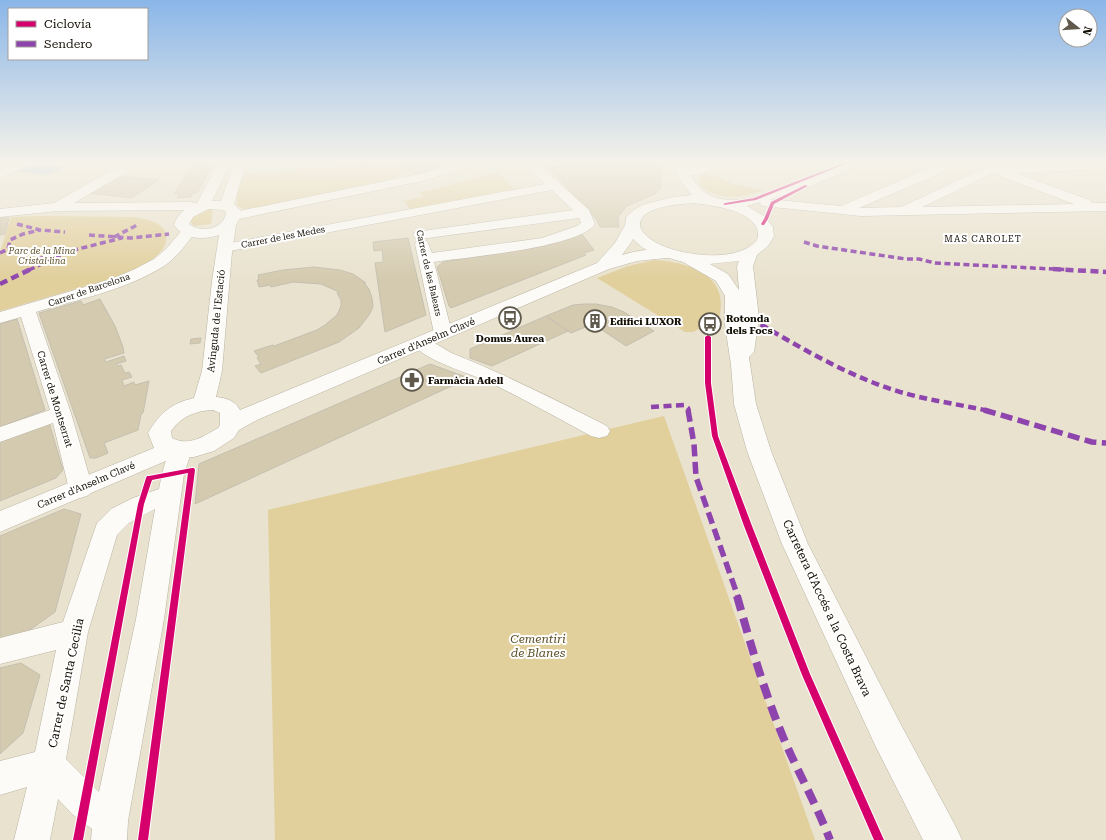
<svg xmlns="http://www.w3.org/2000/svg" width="1106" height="840" font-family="'Roboto Serif',serif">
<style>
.green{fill:#e1cf9c}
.water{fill:#9eb9e9}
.building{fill:#d4caaf;stroke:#c5bfb0}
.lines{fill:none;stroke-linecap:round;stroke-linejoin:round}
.pedestrian-casing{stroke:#b8b3a3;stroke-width:1}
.minor-casing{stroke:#b8b3a3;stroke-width:1}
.tertiary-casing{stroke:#b8b3a3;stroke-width:1}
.secondary-casing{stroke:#b8b3a3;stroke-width:1}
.pedestrian{fill:#fcfbf8;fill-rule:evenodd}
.minor{fill:#fcfbf8;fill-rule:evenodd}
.tertiary{fill:#fcfbf8;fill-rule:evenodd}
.secondary{fill:#fcfbf8;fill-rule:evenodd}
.quiet-far3{stroke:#8e44ad;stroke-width:3.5;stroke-dasharray:6 3.5;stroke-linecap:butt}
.quiet-far2{stroke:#8e44ad;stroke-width:4.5;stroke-dasharray:8 4.5;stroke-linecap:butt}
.quiet-far1{stroke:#8e44ad;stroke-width:5.5;stroke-dasharray:12 5.5;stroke-linecap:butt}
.quiet{stroke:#8e44ad;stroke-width:8;stroke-dasharray:15 8;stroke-linecap:butt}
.cycleway-casing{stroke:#fff;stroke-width:2}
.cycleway{fill:#d6006c;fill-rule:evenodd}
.labels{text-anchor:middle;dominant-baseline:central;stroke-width:4;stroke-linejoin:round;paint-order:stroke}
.far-street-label{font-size:9px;fill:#140f04;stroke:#fff}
.far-neighbourhood-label{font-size:9px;letter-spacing:1px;fill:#140f04;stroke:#fff}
.far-park-label{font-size:9px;font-style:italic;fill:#5c4f27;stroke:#fff}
.poi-label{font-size:10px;font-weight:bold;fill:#140f04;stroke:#fff;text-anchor:start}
.street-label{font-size:10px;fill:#140f04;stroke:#fff}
.near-street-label{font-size:12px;fill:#140f04;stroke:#fff}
.near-park-label{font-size:12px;font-style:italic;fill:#5c4f27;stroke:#fff}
</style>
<rect width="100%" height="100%" fill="#e9e2ce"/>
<g class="green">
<path d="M362,162h38l9,9 -26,12 -135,28 -11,-5v-14l7,-18 117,-10z"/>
<path d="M499,172l15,17 -104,20 -6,-8 19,-4 -3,-5c27,-4 52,-16 79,-20z"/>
<path d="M703,174h6l-2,2 5,1 2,-2 19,9 31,6c-22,8 -44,11 -63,-4l-3,-10z"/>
<path d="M213,208l-2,16 -17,2 -5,-7 12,-9z"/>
<path d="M41,216l92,1c11,2 30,4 33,17 4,18 -21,31 -35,37 -14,7 -31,11 -46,15 -28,8 -57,17 -85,25v-59l11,-35z"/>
<path d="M654,260c35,2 76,15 65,58l-26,14h-8l-88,-54 31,-12z"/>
<path d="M664,416l151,424h-540l-7,-330z"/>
</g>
<path class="water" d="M31,164l33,3 -16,8 -33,-4z"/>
<g class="building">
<path d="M195,162h20l-18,31h-5l-1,4 -14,1 2,-4h-5z"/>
<path d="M400,162h56l-42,13z"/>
<path d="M574,162h86l1,25 -6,7 -28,12 -9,11 1,10h-19l-3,-7 -49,-53z"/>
<path d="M119,176l40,4 -28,18 -41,-5z"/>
<path d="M0,218h9l-4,16 -5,1z"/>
<path d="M581,233l13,17 -10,3 2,2 -135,53 -2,-2 -12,-39 6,-5 102,-16z"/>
<path d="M408,238l18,77 -41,17 -10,-69 8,-1v-3l-1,-9 -8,1 -1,-9z"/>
<path d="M314,267l26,3 13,4 13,9h-2l5,6 3,9 1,9 -4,8 -10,13 -20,14 -78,31 -6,-7 6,-2 -4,-6 2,-1 -5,-6 12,-4 7,-2 1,1 43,-16 8,-5 12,-10 4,-9v-6l-4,-7 2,-1 -18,-8 -28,-2 -22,5 -1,-2 -11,2 -2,-7h2l-1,-5 25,-5z"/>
<path d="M100,299l15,27 8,21 1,6 -20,6 2,3 18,-6 2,5 -10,3 2,2 3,-1 4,8 4,-1 3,5 -10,3 2,6 10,-4 1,3 14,-4 -6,32 -2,1 -3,16 -34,13 4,10 -12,5h-6l-51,-145 42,-12 2,4z"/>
<path d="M584,304h12l16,3 12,5 30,19 -28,15 -30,-20h-8l-17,7 -25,-17 27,-11z"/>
<path d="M546,316l22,15 -76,35 -22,-8v-9z"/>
<path d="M17,319l28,91 -45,17v-103z"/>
<path d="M201,338l-1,5 -10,1 1,-5z"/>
<path d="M430,364l39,14 -274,126 4,-40z"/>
<path d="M49,422l14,48 -7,8 -56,23v-61z"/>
<path d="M64,509l17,5 -26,98 -28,20 -27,7v-103z"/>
<path d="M21,663l19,12 -17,58 -23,21v-86z"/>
</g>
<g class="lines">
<g class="pedestrian-casing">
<path id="pedestrian" d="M358,162h11l-4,3h-6z"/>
</g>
<g class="minor-casing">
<g id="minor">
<path d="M16,162h16l-2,3 -30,13v-9z"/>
<path d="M126,162h15l-2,3 -65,38 115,-1 8,1 22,-41h12l-22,45c-5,7 -13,4 -20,3l-132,1 -57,6v-8l54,-6z"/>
<path d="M459,162h19l-2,3 -54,16 -188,39 -5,-1 -2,-3 2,-3 5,-1 186,-38z"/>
<path d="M523,162h13l53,48 6,14c-16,24 -130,33 -161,38l18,71 -3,4 -6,1 -6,-1 -3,-4 -19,-89 2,-3 5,-1 5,1 5,12 110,-15 35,-12 4,-3 -2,-5 -159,21 -5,-1 -2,-3 2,-3 158,-22 -21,-20 -327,62 -5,-1 -2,-3 2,-3 5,-1 320,-60z"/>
<path d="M699,162h12l1,4 -5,7c-9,2 -21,3 -30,1l-2,-3 2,-3 22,-2z"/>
<path d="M943,162h15l-15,10 -84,36 42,-1 90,-42 115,-3v7l-91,4 75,27 2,3h14v8l-245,5 -99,-10 -2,-3 2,-3 5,-1 74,7zM993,173h5l2,3 74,28 -152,3z"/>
<path d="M188,228l5,1 2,3c-8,12 -19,26 -31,34 -38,24 -85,33 -128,46l35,101 22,76 -4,6 -8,3 -8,-3 -4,-6 -16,-66 -53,19v-15l50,-17 -29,-93 -21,6v-11l112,-33 23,-10 19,-10 12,-10 17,-20z"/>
<path d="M421,338c12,2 22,11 33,16 52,21 102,46 153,72l3,5 -3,5 -8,2 -8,-2c-33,-18 -66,-36 -100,-53 -21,-10 -67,-22 -79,-40l3,-4z"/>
<path d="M181,442l8,3 3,5 -8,24 -20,145 -36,202 -1,19h-36l1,-11 -20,-15 -14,-15 -8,41h-36l13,-53 -27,8v-34l35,-9 21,-102 -56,14v-26l63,-16 34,-99 14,-14 22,-11 26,-9c3,-15 6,-31 14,-44zM155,509l-19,110 -37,173 -33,-33 22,-127 29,-97 12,-12z"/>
</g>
</g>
<g class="tertiary-casing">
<path id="tertiary" d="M237,162h12l-5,8 -10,34 6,6v8l-4,7 -4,27 -10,119 -6,26c11,1 19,4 24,13l357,-147 18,-20 13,-23 5,-1 5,1 2,3 -8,18 -10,14c16,-5 37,-8 54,-4l2,3 -2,3 -39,4 -28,8 -352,151 -18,10 -5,8 -20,13 -20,6h-19l-175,75v-21l154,-63 -6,-15c13,-21 22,-29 46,-35l8,-27 10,-90 7,-46c-15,5 -35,5 -45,-10 7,-20 27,-25 47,-24l11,-31zM208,209l15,1 3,2c-1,17 -25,22 -37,12l4,-7zM213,410l7,3v12l-2,3c-14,8 -29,19 -46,10l-1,-7c11,-15 24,-20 42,-21z"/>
</g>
<g class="secondary-casing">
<path id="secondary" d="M673,162h12c25,78 112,14 159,1 5,-2 12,-1 18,-1l-2,3 -61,26 -52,15 17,10 9,11 1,9 -6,10 -11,9 -4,11 6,52 -5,34 -5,5 7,47 15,47 37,93 91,177 57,106 6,13h-39l-48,-95 -93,-201 -35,-93 -13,-47 -3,-39 -6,-40v-29l-9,-15 -33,-19 -28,-8 -12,-6 -9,-8 -9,-13 1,-9 2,-3 7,-6 10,-5 29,-7 18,-2 -13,-16zM694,203c18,2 72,9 63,37 -19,24 -78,16 -102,2 -6,-4 -15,-10 -15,-18 1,-18 41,-20 54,-21zM739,261l-2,5 2,24 -11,-16 -18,-10z"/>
</g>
<use href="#pedestrian" class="pedestrian"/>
<use href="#minor" class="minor"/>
<use href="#tertiary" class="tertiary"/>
<use href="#secondary" class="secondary"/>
<g class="quiet-far3">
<path d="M362,163l3,-1"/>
<path d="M17,224l23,6 25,2"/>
<path d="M89,235l42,3 38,-4"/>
<path d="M114,237l25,-13"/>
<path d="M804,242l13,4 89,13h13l16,4 137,7"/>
<path d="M0,253l8,-4 2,-9 13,-6 17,-4"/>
<path d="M28,261l27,-6"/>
<path d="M29,270l41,-19 52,-13"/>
</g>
<g class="quiet-far2">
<path d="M1053,269l53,3"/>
<path d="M0,284l31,-15"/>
<path d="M750,318c42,25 86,51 132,68 35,13 71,17 107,25"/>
<path d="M651,407l33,-2 4,3 1,3"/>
</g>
<g class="quiet-far1">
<path d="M688,410l6,34 2,33 42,120"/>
<path d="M984,410l108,32 14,1"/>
</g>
<path class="quiet" d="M737,596c13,46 26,92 44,136 15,37 35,71 49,108"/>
<g class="cycleway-casing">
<g id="cycleway">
<path d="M846,162h5l-95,38 -31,5 -2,-1 2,-1 29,-5z"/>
<path d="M805,185l3,1 -34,18 -6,15 -4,6h-2l-1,-1 3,-5 7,-17z"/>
<path d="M708,335l3,2v46l7,53 34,90 58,148 74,166h-10l-72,-165 -58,-149 -32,-90 -7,-53v-46z"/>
<path d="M192,468h2l1,2 -47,370h-10l50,-367 -36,7 -8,24 -61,336h-10l65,-336 8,-26 1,-2h2z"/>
</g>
</g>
<use href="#cycleway" class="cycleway"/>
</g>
<linearGradient id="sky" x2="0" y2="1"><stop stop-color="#8ab6e8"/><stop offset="0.58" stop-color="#f5f2e9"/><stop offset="1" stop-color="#f5f2e9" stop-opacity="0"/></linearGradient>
<rect width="1106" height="280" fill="url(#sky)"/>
<defs>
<g id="bus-ring" transform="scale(1.15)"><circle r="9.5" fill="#fff" stroke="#5f594b" stroke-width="1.5"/><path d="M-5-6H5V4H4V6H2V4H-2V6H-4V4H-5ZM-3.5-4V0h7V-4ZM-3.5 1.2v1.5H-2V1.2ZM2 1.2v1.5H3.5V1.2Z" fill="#5f594b"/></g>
<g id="building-ring" transform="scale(1.15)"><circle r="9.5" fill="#fff" stroke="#5f594b" stroke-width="1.5"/><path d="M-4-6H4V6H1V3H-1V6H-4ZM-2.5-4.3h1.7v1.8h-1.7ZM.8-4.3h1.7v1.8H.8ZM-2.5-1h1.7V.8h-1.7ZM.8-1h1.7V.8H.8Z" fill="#5f594b"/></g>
<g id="pharmacy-ring" transform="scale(1.15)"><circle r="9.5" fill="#fff" stroke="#5f594b" stroke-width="1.5"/><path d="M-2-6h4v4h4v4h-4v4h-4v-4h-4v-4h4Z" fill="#5f594b"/></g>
</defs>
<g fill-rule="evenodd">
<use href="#bus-ring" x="510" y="318"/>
<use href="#building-ring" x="595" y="321"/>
<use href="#bus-ring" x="710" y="324"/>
<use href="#pharmacy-ring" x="412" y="380"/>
</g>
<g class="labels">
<g class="far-street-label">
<text transform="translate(283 237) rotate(-11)">Carrer de les Medes</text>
<text transform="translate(429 273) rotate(77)">Carrer de les Balears</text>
<text transform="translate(89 290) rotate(-19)">Carrer de Barcelona</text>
</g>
<g class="far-neighbourhood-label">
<text x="983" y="239">MAS CAROLET</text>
</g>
<g class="far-park-label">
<text x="42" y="251">Parc de la Mina<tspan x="42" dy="10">Cristal·lina</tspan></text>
</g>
<g class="poi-label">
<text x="726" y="318">Rotonda<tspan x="726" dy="12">dels Focs</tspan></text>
<text x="610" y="321">Edifici LUXOR</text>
<text x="510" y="338" text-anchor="middle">Domus Aurea</text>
<text x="428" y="380">Farmàcia Adell</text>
</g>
<g class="street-label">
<text transform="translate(216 321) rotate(-84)">Avinguda de l'Estació</text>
<text transform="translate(426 341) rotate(-23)">Carrer d'Anselm Clavé</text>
<text transform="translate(55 399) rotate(73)">Carrer de Montserrat</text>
<text transform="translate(86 485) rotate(-23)">Carrer d'Anselm Clavé</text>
</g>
<g class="near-street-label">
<text transform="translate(827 608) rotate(65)">Carretera d'Accés a la Costa Brava</text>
<text transform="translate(66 683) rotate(-78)">Carrer de Santa Cecilia</text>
</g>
<g class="near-park-label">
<text x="538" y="639">Cementiri<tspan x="538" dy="14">de Blanes</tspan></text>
</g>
</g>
<rect x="8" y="8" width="140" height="52" fill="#ffffff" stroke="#a19f9b"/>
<rect x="16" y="21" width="20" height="6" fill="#d6006c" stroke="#a19f9b"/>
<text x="44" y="28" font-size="12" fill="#140f04">Ciclovía</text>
<rect x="16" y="41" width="20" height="6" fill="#8e44ad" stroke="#a19f9b"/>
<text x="44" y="48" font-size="12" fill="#140f04">Sendero</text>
<g transform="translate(1078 28) rotate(107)"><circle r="19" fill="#ffffff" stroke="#a19f9b"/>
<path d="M0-3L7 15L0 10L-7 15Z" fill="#5f594b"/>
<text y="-6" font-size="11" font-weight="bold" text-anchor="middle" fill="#140f04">N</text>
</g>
</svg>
